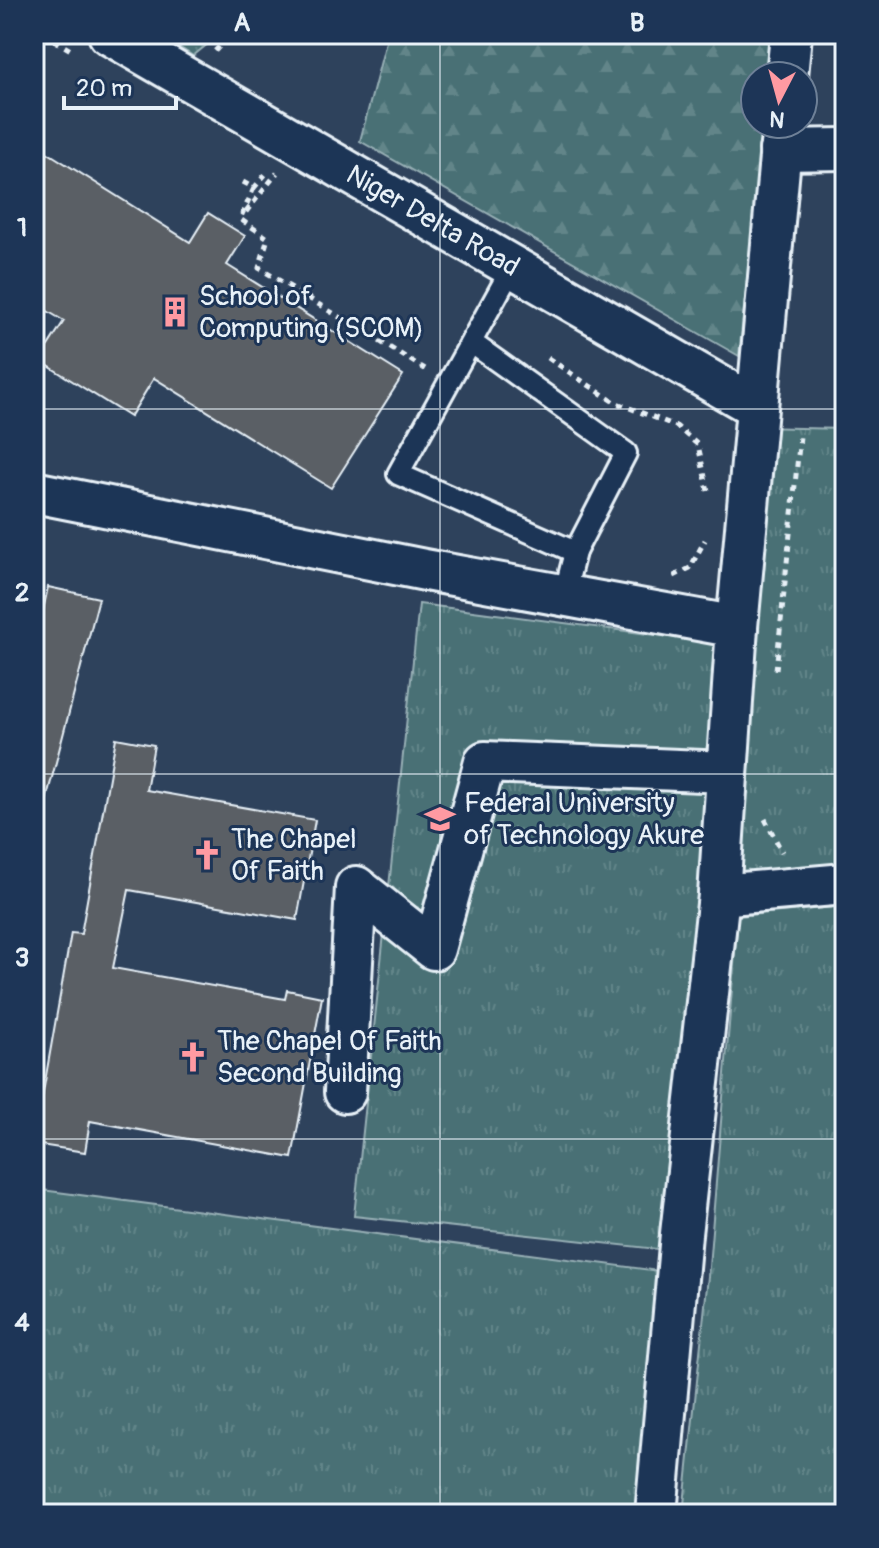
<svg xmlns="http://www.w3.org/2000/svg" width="879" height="1548" font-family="Pangolin,sans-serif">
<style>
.built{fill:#2f425b;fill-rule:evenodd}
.grass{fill:url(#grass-tufts);stroke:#98b0b6;stroke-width:2}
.forest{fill:url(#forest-firs);stroke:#98b0b6;stroke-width:2}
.building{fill:#5a5f65;stroke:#e8f1f8;stroke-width:2}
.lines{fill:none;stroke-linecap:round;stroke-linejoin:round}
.service-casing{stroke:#e8f1f8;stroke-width:26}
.minor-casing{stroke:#e8f1f8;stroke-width:46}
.path{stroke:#e8f1f8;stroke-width:5;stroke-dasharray:6 6;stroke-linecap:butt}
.service{stroke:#1d3557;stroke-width:20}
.minor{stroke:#1d3557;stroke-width:40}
.grid{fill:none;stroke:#e8f1f8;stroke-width:2;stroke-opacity:0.55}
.labels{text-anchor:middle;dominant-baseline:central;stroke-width:6;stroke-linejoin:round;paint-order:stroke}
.street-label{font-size:28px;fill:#e8f1f8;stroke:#1d3557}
.poi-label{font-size:28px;fill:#e8f1f8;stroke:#1d3557;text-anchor:start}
.neatline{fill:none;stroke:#e8f1f8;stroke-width:3}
.grid-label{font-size:26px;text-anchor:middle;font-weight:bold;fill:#e8f1f8}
</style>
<defs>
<pattern id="grass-tufts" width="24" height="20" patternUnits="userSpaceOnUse" patternTransform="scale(2)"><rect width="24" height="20" fill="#487075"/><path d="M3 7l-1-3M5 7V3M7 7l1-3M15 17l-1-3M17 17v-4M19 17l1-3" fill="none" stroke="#628589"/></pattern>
<pattern id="forest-firs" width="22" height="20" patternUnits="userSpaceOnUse" patternTransform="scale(2)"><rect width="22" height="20" fill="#487075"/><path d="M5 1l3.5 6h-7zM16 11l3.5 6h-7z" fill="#628589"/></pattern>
</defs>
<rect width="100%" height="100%" fill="#1d3557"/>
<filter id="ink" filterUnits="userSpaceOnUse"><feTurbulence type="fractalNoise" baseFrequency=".0125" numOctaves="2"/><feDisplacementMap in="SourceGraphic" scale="16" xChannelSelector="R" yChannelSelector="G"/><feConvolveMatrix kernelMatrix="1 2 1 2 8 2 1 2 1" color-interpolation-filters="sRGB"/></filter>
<g filter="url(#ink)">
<path class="built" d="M34,34h811v1480h-811zM755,76h48v48h-48z"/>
<g class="grass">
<path d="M159,34h61l-27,22z"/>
<path d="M755,427l90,2v455l-119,11z"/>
<path d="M419,604l306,40 -59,606 -312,-34z"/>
<path d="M845,906v608h-162l26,-247 29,-351z"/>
<path d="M34,1189l625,82 -19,243h-606z"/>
</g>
<path class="forest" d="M388,34h385l-5,42h-13v48h8l-24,232 -379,-215z"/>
<g class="building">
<path d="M34,144l156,98 18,-29 37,23 -18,29 176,110 -72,113 -177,-110 -24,39 -91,-57 25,-39 -30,-18z"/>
<path d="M48,587l51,11 -55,210 -10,-1v-154z"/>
<path d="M116,738l38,7 -8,45 169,30 -18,100 -168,-30 -16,78 172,31 2,-9 35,7 -30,161 -202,-37 -5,31 -51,-8 37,-211 10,1z"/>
</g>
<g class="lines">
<g class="service-casing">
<g id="service">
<path d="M513,266l-115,208 177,78"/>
<path d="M472,343l154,110 -51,99 -11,44"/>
</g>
</g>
<g class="minor-casing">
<g id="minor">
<path id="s1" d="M109,34l647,373"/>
<path d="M787,76l4,-42"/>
<path d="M780,150l65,-1"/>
<path d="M34,492l391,78 312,57"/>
<path d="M719,895l126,-11"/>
<path d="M345,1092l11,-205 78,62 51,-187 242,10"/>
<path d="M656,1514l25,-280 38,-339 18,-268 46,-503"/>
</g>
</g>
<g class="path">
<path d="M44,34l30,18"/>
<path d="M34,36l1,-2"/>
<path d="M215,51l16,-17"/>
<path d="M243,182l11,6 15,-18"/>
<path d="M254,188l-14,31 28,19 -9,30 166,101"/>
<path d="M246,212l31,-39"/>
<path d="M548,358l66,44 62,24 22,19 10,46"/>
<path d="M674,576l16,-8 15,-28"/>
<path d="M776,670l24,-234"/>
<path d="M765,819l17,33"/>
</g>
<use href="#service" class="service"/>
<use href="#minor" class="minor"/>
</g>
</g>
<path class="grid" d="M440,34v1480M34,409h811M34,774h811M34,1139h811"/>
<defs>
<g id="building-bare" transform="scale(2.4)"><path d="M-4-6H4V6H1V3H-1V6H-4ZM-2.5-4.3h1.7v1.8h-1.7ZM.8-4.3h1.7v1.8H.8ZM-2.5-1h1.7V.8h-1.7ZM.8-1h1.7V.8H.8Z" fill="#ff9aa2" stroke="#1d3557" stroke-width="2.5" paint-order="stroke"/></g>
<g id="university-bare" transform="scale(2.4)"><path d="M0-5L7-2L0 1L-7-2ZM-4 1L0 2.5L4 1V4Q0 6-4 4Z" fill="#ff9aa2" stroke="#1d3557" stroke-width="2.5" paint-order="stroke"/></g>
<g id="church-bare" transform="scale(2.4)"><path d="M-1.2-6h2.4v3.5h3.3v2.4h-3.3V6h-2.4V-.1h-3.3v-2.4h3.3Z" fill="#ff9aa2" stroke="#1d3557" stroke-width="2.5" paint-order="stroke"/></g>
</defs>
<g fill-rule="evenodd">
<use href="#building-bare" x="175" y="312"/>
<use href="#university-bare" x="440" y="819"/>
<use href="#church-bare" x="207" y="855"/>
<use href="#church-bare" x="193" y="1057"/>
</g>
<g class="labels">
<g class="street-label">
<text stroke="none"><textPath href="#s1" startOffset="374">Niger Delta Road</textPath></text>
</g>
<g class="poi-label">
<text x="199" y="296">School of<tspan x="199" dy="32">Computing (SCOM)</tspan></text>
<text x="464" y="803">Federal University<tspan x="464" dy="32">of Technology Akure</tspan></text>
<text x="231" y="839">The Chapel<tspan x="231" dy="32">Of Faith</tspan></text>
<text x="217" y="1041">The Chapel Of Faith<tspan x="217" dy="32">Second Building</tspan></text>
</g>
</g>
<rect width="879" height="1548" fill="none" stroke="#1d3557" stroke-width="88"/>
<g transform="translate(779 100) rotate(186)"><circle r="38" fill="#1d3557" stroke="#6e8097" stroke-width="2"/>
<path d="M0-6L14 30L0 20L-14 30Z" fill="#ff9aa2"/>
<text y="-12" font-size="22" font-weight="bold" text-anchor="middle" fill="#e8f1f8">N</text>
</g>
<path d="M64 96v12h112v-12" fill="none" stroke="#e8f1f8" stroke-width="4"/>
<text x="76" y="96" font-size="24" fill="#e8f1f8" stroke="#1d3557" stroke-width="6" paint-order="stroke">20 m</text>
<rect x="44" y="44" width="791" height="1460" class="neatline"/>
<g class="grid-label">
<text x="242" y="31">A</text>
<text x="637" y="31">B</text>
<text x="22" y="236">1</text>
<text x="22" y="601">2</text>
<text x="22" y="966">3</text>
<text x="22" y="1331">4</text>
</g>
</svg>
